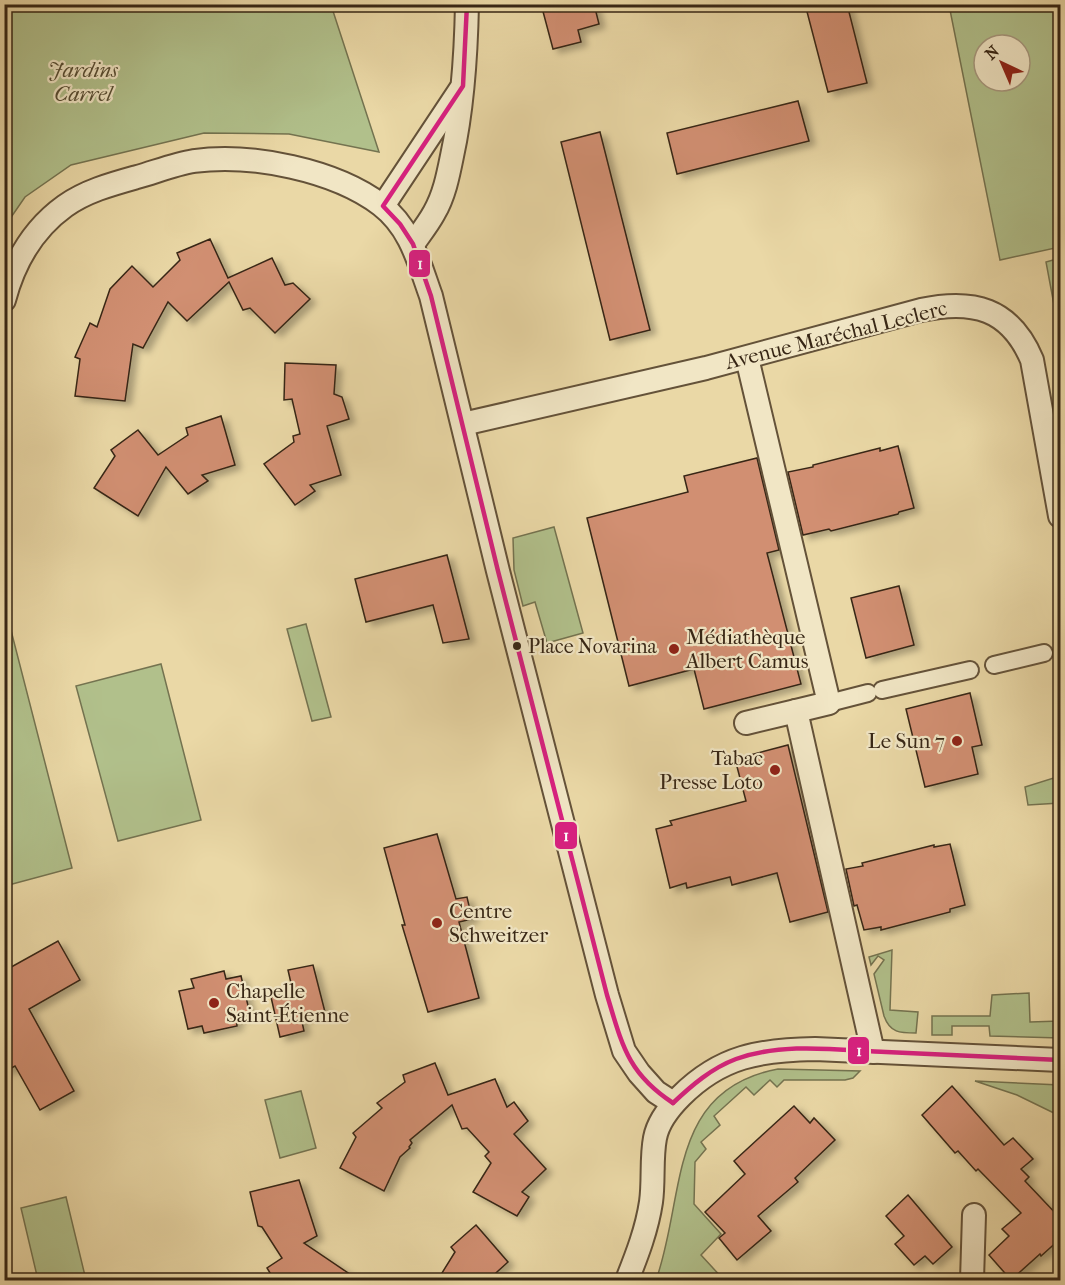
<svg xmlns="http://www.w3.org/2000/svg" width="1065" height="1285" font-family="'IM FELL French Canon',serif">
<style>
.green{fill:#b1c08b;stroke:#747350;stroke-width:1.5;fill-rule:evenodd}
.building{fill:#d18f72;stroke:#372615;stroke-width:1.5;filter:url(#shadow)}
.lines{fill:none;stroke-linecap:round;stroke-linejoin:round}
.pedestrian-casing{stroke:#645239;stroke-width:20}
.minor-casing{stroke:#645239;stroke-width:26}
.pedestrian{stroke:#f1e6c5;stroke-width:16}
.minor{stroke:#f1e6c5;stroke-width:22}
.bus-1-casing{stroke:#f1e6c5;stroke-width:9}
.bus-1{stroke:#d82080;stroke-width:4.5}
.bus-dot{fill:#372615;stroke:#f1e6c5;stroke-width:2}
.poi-dot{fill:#8f2418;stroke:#f1e6c5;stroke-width:2}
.labels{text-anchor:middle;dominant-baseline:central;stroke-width:4.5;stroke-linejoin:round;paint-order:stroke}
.bus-label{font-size:20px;fill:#372615;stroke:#f1e6c5;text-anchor:start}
.park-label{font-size:21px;font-style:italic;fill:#564c32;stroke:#f1e6c5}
.street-label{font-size:21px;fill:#372615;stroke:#f1e6c5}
.poi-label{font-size:21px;fill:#372615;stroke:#f1e6c5;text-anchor:start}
.line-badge{stroke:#f1e6c5;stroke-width:2}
.badge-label{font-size:16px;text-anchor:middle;font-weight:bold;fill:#fff}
</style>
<defs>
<filter id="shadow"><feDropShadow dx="6" dy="4" stdDeviation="3" flood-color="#0004"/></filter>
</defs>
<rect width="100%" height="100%" fill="#ead8a6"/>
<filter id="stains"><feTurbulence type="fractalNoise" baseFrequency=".00333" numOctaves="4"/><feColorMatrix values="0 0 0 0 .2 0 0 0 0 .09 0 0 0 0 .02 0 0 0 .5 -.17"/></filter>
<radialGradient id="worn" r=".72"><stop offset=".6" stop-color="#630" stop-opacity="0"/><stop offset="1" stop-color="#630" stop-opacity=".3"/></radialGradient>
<g class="green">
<path d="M4,5h327l48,147 -90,-18 -85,-1 -133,32 -46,32 -20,29z"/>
<path d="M949,5h101l10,21v221l-60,13zM984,45h36v36h-36z"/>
<path d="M1060,258v79l-14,-75z"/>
<path d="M554,527l29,106 -36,10 -12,-41 -12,4 -9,-36 -1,-32z"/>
<path d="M5,607l67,261 -67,18h-1z"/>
<path d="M306,624l25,93 -19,4 -25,-92z"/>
<path d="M161,664l40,156 -83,21 -42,-155z"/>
<path d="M1060,776v27l-32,2 -3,-18z"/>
<path d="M892,950l-2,60 28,2 -2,21c-16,0 -26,0 -32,-17l-10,-42 10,-14 -6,-4 -7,9 -2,-8z"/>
<path d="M1029,993l1,29 30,-1v17l-70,-2 -1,-10h-37v9h-20v-19h58l2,-21z"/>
<path d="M778,1069l82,2 -7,7 -8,2h-61l-7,7 -7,-7 -16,15 -8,-8 -32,29 6,9 -19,17 5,7 -11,13 -1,42 27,30 -20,21 23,25h-68c30,-83 10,-190 122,-211z"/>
<path d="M975,1081l85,4v31l-43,-21z"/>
<path d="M301,1091l15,57 -36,10 -15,-58z"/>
<path d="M66,1197l20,83h-48l-17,-72z"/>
</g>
<g class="building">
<path d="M541,4h53l5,20 -21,6 3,12 -28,7z"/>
<path d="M805,4h42l20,79 -39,9z"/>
<path d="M798,101l11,40 -132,33 -10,-41z"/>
<path d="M600,132l50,198 -40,10 -49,-198z"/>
<path d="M210,239l18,39 44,-20 13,27 8,-2 17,16 -35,34 -25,-25 -7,2 -14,-28 -42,39 -19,-19 -25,46 -10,-4 -8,57 -50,-5 5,-37 -5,-2 15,-34 7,4 13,-38 22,-23 21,21 27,-27 -3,-7z"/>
<path d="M285,363l51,2 -2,29 8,3 7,22 -22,7 14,49 -31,10 5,6 -20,14 -31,-41 30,-22 -1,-6 7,-2 -8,-35 -8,1z"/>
<path d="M221,416l14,49 -33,10 6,6 -20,13 -22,-27 -28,49 -44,-28 21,-32 -4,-6 27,-20 20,25 30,-20 -2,-7z"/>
<path d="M898,446l16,62 -15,4 -1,2 -67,17 -2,-2 -26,6 -15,-63 25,-5v-2l67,-17v3z"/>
<path d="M757,458l22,92 -12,3 34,131 -97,25 -10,-40 -65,17 -42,-168 101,-26 -4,-16z"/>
<path d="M447,555l22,84 -26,4 -10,-38 -67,17 -11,-43z"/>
<path d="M899,586l15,59 -48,13 -15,-60z"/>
<path d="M970,693l12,52 -10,2 6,27 -53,13 -19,-78z"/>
<path d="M788,745l40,167 -38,10 -13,-49 -45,12 -2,-8 -43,11 -1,-5 -16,5 -14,-59 16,-4 -2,-4 76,-20 -11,-42z"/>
<path d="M437,834l19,65 11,-2 5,22 -13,3 20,76 -51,14 -26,-87h3l-21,-77z"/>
<path d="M950,844l15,61 -15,4v3l-69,18v-3l-17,3 -7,-25 -3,1 -8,-37 17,-3 -1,-3 72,-18v2z"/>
<path d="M58,941l22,39 -51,29 45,82 -34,19 -25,-44 -11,6v-101z"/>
<path d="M313,965l12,47 -24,5 3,14 -24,6 -9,-40 22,-5 -5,-22z"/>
<path d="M224,971l2,8 15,-3 9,38 -14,4 1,8 -33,7 -2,-7 -14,3 -9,-38 15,-3 -3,-9z"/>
<path d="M435,1063l13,32 47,-16 12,28 7,-5 14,19 -14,13 32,35 -24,23 7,5 -12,19 -44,-24 18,-29 -6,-7 4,-4 -22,-24 -5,1 -10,-24 -42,35 2,3 -3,4 1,1 -10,9 -16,34 -44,-23 16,-31 -3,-4 29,-25 -5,-5 28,-21 -2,-7z"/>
<path d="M952,1086l52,59 9,-7 20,21 -12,10 8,8 -4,4 35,37v21l-19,17 -1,-2 -29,26 -22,-25 20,-19 -7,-7 19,-16 -43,-44 -2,2 -18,-20 -3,2 -33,-38z"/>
<path d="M794,1106l16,17 4,-5 21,22 -40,38 3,4 -40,34 13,15 -34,29 -18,-22 6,-5 -20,-21 40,-38 -11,-13z"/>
<path d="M299,1180l18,56 -13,7 56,38h-85l-8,-13 15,-10 -20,-31 -4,-1 -8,-34z"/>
<path d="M908,1195l44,52 -19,17 -8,-8 -11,9 -19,-21 9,-8 -18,-20z"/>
<path d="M476,1225l32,37 -21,19h-50l18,-29 -4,-5z"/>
</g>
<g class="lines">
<g class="pedestrian-casing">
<g id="pedestrian">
<path d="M994,665l50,-12"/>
<path d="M882,690l88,-20"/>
<path d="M829,703l39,-10"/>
</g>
</g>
<g class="minor-casing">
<g id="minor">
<path d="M383,206l77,-116"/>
<path d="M413,244c7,-10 15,-20 21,-31 10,-17 14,-37 18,-57 11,-50 14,-100 15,-152"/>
<path d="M4,300c10,-38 29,-71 61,-94 21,-15 47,-22 72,-29 18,-5 38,-13 57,-16 57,-8 141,9 187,44 30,23 38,58 50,91l67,275 109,424 17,56 15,22 17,19 17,11"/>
<path d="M747,358l82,345 -33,8 77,341"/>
<path d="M463,424l243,-56 215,-58c52,-11 89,-2 111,50l28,156"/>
<path d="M746,723l50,-12"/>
<path d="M627,1280c10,-25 20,-51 24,-78 3,-21 0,-43 4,-64 3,-16 15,-31 26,-42 40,-40 79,-46 134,-47l245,11"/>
<path d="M972,1280l2,-65"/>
</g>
</g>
<use href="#pedestrian" class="pedestrian"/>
<use href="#minor" class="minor"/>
<g class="bus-1-casing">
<g id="bus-1">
<path d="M467,4l-4,82 -80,120 17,18 13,20 18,52 67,275 109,424c15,49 20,78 66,108"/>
<path d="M673,1103c19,-18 39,-35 63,-44 47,-17 102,-9 150,-7 58,3 116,5 174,8"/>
</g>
</g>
<use href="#bus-1" class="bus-1"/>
</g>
<circle class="bus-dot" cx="517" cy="646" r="5"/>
<g class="poi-dot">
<circle cx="674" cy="649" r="6"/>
<circle cx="957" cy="741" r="6"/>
<circle cx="775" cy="770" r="6"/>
<circle cx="437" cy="923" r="6"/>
<circle cx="214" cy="1003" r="6"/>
</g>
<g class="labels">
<g class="bus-label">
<text x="528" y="646">Place Novarina</text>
</g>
<g class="park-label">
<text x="83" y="70">Jardins<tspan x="83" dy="24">Carrel</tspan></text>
</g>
<g class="street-label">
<text transform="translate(836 335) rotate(-14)">Avenue Maréchal Leclerc</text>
</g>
<g class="poi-label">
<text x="686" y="637">Médiathèque<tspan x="686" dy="24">Albert Camus</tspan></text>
<text x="945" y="741" text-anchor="end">Le Sun 7</text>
<text x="763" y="758" text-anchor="end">Tabac<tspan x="763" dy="24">Presse Loto</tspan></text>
<text x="449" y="911">Centre<tspan x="449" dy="24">Schweitzer</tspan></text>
<text x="226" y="991">Chapelle<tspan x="226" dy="24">Saint-Étienne</tspan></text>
</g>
</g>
<g class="line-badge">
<rect x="408" y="249" width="23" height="29" rx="6" fill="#d82080"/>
<rect x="554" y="821" width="24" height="29" rx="6" fill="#d82080"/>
<rect x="847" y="1036" width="23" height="29" rx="6" fill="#d82080"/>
</g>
<g class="badge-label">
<text x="420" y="269">1</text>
<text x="566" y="841">1</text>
<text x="859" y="1056">1</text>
</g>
<rect width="1065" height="1285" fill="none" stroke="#ead8a6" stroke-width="24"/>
<rect x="6" y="6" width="1053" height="1273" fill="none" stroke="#372615" stroke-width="3"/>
<rect x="12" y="12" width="1041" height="1261" fill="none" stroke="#372615" stroke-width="1.5"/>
<g transform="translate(1002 63) rotate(316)"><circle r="28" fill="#f1e6c5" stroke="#a7997f" stroke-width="1.5"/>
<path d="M0-4.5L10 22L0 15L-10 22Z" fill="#8f2418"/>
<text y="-9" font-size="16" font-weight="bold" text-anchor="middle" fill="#372615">N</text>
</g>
<rect width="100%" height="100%" filter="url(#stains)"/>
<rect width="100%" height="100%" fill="url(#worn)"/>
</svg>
